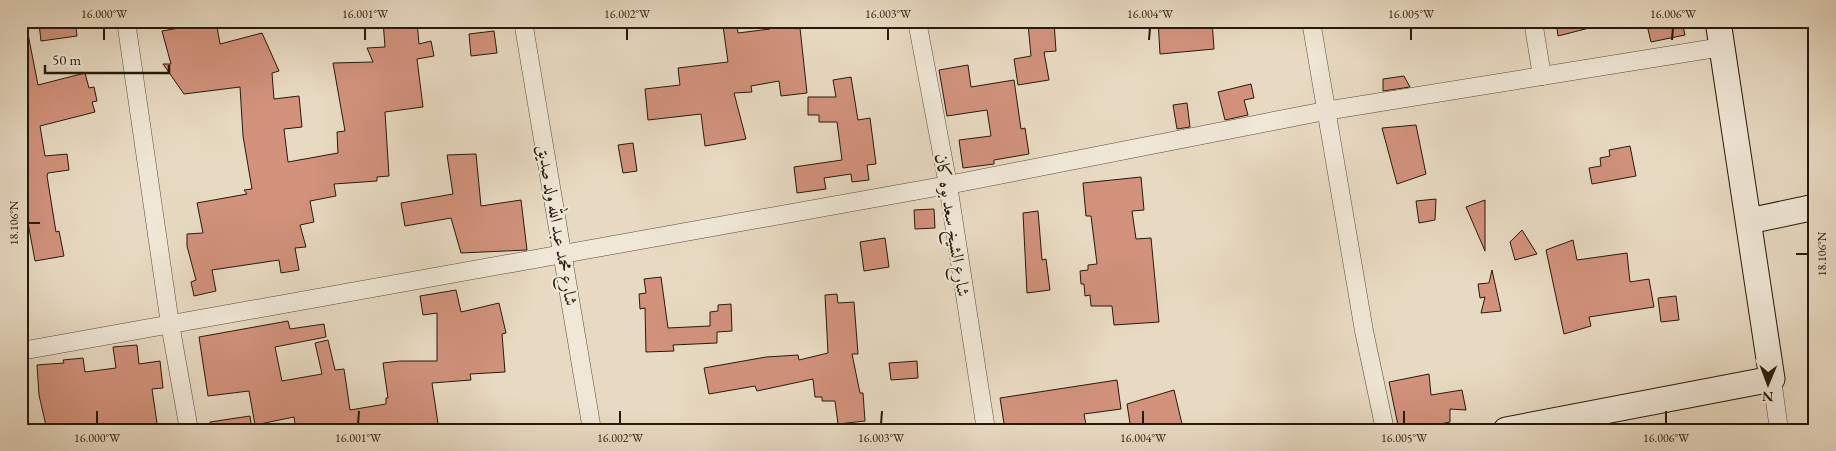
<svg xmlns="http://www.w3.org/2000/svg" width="1836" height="451" font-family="'EB Garamond',Amiri,serif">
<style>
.building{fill:#d2927c;stroke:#27190b}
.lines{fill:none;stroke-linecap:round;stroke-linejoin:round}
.street-casing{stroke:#574939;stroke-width:19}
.secondary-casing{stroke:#27190b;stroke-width:27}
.street{stroke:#f0e7d7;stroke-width:18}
.secondary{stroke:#f0e7d7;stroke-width:25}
.ticks{fill:none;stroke:#27190b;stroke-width:2}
.labels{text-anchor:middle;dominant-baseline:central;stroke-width:4;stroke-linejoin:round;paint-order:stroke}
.street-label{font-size:18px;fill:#27190b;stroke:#f0e7d7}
.neatline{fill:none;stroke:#27190b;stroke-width:2}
.ticks-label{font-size:12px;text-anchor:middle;fill:#27190b}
</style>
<rect width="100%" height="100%" fill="#e8dac2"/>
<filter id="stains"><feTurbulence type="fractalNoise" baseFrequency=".004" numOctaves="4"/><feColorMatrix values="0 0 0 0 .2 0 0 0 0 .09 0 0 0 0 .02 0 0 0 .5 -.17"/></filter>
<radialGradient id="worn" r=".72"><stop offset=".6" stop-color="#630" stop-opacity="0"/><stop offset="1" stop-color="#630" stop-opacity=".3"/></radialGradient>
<g class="building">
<path d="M75,21l2,15 -36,5 -2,-17z"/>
<path d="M177,21h39l4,23 42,-11 17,38 -7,2 2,26 25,-3 3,31 -18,2 4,33 50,-9 -1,-21 8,-1 -12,-68 40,-1 -6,-14 18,-1 -2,-26h34l2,23 12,-3 3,15 -17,3 6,48 -38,5 4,64 -12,1v4l-43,3 2,12 -26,5 4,21 -14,3 6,22 -11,1 4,22 -18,3 -2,-13 -67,10 4,21 -22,5 -3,-14 5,-2 -9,-34v-12l16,-1 -6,-30 50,-9 -3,-4 8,-1 -9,-53 -3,-49 -56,7 -21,-30h8l-9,-33 17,-3z"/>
<path d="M769,21h26l1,8 4,-1 7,65 -26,3 -2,-15 -28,5 1,6 -18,1 12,46 -41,7 -4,-32 -53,6 -3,-31 35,-4 -2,-17 50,-6 -5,-36 14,-2 1,9 32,-4z"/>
<path d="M1158,21h54l2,28 -54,5z"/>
<path d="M1556,21h41v5l-39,10z"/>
<path d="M1646,21h36l3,14 -34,7z"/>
<path d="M1054,22l2,29 -12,1 5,28 -31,5 -4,-26 17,-3 -3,-32z"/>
<path d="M494,31l3,22 -26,3 -2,-22z"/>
<path d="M28,34l10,51 47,-12 4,15 5,-1 3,14 -5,1 3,10 -55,14 5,30 22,-2 2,16 -21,3 -1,3 9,56 3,-1 5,25 -29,5 -7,-38 -7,1v-189z"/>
<path d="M968,65l3,22 43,-7 7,49 4,-1 4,26 -35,6v4l-31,4 -4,-28 32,-4 -4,-26 -40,6 -8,-46z"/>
<path d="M1404,76l6,11 -27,4v-12z"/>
<path d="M851,77l7,43 12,-2 6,46 -9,1 2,15 -17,2 -1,-8 -27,4 2,11 -29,4 -3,-26 48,-7 -5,-38h-18v-7h-11v-18h28l-3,-17z"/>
<path d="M1251,84l3,14 -10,2 4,15 -23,5 -7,-28z"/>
<path d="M1187,103l3,24 -13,2 -4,-24z"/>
<path d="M1416,125l10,49 -29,10 -15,-56z"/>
<path d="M633,143l4,28 -14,2 -5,-28z"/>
<path d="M1630,146l6,30 -44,8 -3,-16 12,-2 -1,-8 10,-2 -1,-6z"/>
<path d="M476,154l5,52 40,-6 6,50 -66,3 -10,-35 -46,8 -4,-23 52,-9 -6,-39z"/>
<path d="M1141,177l3,33 -12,1 4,28 15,-1 8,84 -45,3 -2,-19h-21l-1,-11 -5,1 -1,-12h-3l-1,-13 8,-1v-5l9,-1 -6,-48h-5l-3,-33z"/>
<path d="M1436,199l-1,21 -16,3 -3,-22z"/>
<path d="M1485,200v51l-19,-44z"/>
<path d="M934,209l1,19 -20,1 -1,-19z"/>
<path d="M1038,211l4,49 4,-1 4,31 -23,3 -4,-80z"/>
<path d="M1522,230l15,24 -22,6 -5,-18z"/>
<path d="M885,238l4,29 -25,4 -4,-29z"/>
<path d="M1573,240l4,20 50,-7 3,29 19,-3 5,28 -65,10 2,9 -27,8 -18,-84z"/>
<path d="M1492,270l9,41 -20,2 4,-16 -5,1 -2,-14 11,-1z"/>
<path d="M661,277l7,51 42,-2v-14l8,-1v-6l13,-1 1,27 -15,1v11l-44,2 1,6 -28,1 -1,-44 -5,1 -1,-15 7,-1 -2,-14z"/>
<path d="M456,290l5,22 38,-9 7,30 -4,1 3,38 -35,2 1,6 -39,3 7,47h-143l-2,-13 -39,8 -6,-34 -41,5 -9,-59 89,-16 2,8 34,-5 2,13 -51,10 7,34 40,-7 -7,-31 13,-3 7,30 9,-1 6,41 36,-6v-6h2l-5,-35 17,-2h37v-48l-14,2 -3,-19z"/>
<path d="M837,294l1,9 16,-1 4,52h-6l8,39h3l2,28 -27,3 -3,-23h-13v-4h-7l-2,-18 -56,12 -2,-5 -46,8 -5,-26 62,-11 32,-2 1,5 29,-7 -3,-58z"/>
<path d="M1676,296l3,24 -18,2 -3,-24z"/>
<path d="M137,345l2,19 21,-3 3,27 -11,1 6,41h-111l-8,-35 -2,-30 27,-2 -1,-3 20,-2 2,14 31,-4 -3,-21z"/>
<path d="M917,361l1,17 -27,2 -2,-17z"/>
<path d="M1429,374l2,21 31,-5 4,20 -16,-1v13l-38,8h-13l-10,-48z"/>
<path d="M1117,380l4,29 -37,5 3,16h-82l-5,-32z"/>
<path d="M1174,390l8,34 -32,6h-19l-4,-26z"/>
<path d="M250,416l2,14h-42v-8z"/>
</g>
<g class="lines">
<g class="street-casing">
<g id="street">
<path d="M126,21l44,303 19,106"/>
<path d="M523,21l69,409"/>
<path d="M917,21l31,164 38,245"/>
<path d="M1311,21l53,310 21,99"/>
<path d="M1533,21l9,55"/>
<path d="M21,351l927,-166 377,-74 397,-64"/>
<path d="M1772,379l7,51"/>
</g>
</g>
<g class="secondary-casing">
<g id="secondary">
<path d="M1749,221l66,-14"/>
<path d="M1506,430l266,-51 -54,-358"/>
</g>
</g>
<use href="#street" class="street"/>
<use href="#secondary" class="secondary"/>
</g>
<path class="ticks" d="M104,40v-12M365,40v-12M627,40v-12M888,40v-12M1149,40l1,-12M1411,40v-12M1672,40l1,-12M28,223h12M1796,254h12M97,424v-13M358,424l1,-13M620,424v-13M881,424l1,-13M1143,424v-13M1404,424v-13M1666,424v-13"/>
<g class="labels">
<g class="street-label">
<text transform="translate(558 225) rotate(80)">شارع محمد عبد الله ولد صديق</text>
<text transform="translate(953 225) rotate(81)">شارع الشيخ سعد بوه كان</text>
</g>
</g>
<rect width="1836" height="451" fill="none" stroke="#e8dac2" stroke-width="55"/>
<g transform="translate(1768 384) rotate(181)" stroke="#f0e7d7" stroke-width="4" paint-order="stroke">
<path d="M0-4L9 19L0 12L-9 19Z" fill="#27190b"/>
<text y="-8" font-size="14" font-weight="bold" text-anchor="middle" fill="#27190b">N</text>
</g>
<path d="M45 65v8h124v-8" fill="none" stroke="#27190b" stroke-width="2.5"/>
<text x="52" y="65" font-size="15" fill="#27190b" stroke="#f0e7d7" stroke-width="4" paint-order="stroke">50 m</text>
<rect x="28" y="28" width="1780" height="396" class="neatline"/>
<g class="ticks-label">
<text x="104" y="18">16.000°W</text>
<text x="365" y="18">16.001°W</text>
<text x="627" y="18">16.002°W</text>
<text x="888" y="18">16.003°W</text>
<text x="1150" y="18">16.004°W</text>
<text x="1411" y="18">16.005°W</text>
<text x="1673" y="18">16.006°W</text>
<text transform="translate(14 223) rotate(-90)" y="4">18.106°N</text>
<text transform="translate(1822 254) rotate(-90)" y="4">18.106°N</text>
<text x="97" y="442">16.000°W</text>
<text x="358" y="442">16.001°W</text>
<text x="620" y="442">16.002°W</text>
<text x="881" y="442">16.003°W</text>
<text x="1143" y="442">16.004°W</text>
<text x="1404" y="442">16.005°W</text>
<text x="1666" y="442">16.006°W</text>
</g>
<rect width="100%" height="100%" filter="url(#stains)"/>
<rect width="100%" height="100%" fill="url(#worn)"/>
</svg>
